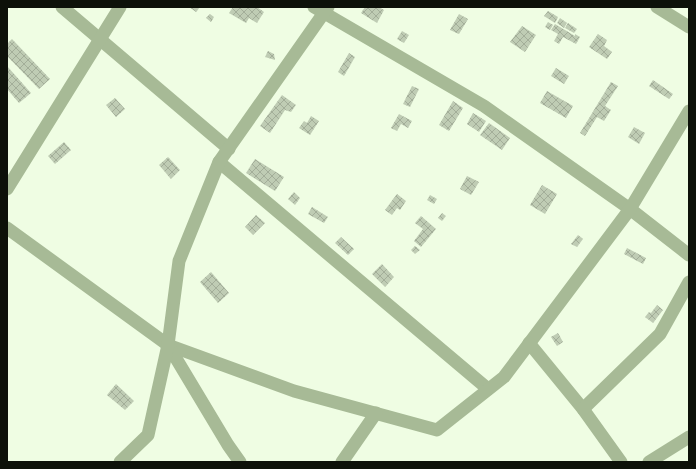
<svg xmlns="http://www.w3.org/2000/svg" width="696" height="469" font-family="Raleway,sans-serif">
<style>
.building{fill:url(#building-cross-hatch)}
.lines{fill:none;stroke-linecap:round;stroke-linejoin:round}
.minor{stroke:#a7ba96;stroke-width:13}
</style>
<defs>
<pattern id="building-cross-hatch" width="8" height="8" patternUnits="userSpaceOnUse"><rect width="8" height="8" fill="#bfccb4"/><path d="M0 0l8 8M0 8l8-8" fill="none" stroke="#a3ae99"/></pattern>
</defs>
<rect width="100%" height="100%" fill="#effde3"/>
<g class="building">
<path d="M189,7h11l-4,5z"/>
<path d="M233,7h24l7,5 -7,11 -8,-5 -3,5 -17,-10z"/>
<path d="M365,7h14l5,3 -7,13 -16,-10z"/>
<path d="M548,11l10,6 -3,6 -11,-7z"/>
<path d="M210,14l4,3 -3,5 -5,-4z"/>
<path d="M459,14l9,5 -9,15 -9,-4z"/>
<path d="M560,18l7,5 -3,5 -7,-5z"/>
<path d="M548,22l5,3 -3,5 -5,-3z"/>
<path d="M568,23l9,6 -3,4 -9,-5z"/>
<path d="M555,24l20,12v-2l5,3 -4,7 -13,-7 -4,7 -5,-3 4,-7 -7,-4z"/>
<path d="M522,26l14,9 -11,17 -15,-10z"/>
<path d="M402,31l7,4 -5,8 -7,-4z"/>
<path d="M598,34l9,6 -3,6 8,6 -5,7 -18,-12z"/>
<path d="M12,39l38,40 -11,10 -32,-33v-12z"/>
<path d="M268,51l6,3 1,6 -10,-3z"/>
<path d="M349,53l6,4 -11,19 -6,-4z"/>
<path d="M7,66l24,27 -12,10 -12,-14z"/>
<path d="M556,68l13,8 -5,8 -13,-8z"/>
<path d="M653,80l20,14 -4,5 -20,-13z"/>
<path d="M611,82l7,4 -13,20 6,4 -7,11 -7,-4 -12,19 -5,-3z"/>
<path d="M412,86l7,3 -9,18 -7,-3z"/>
<path d="M547,91l26,15 -7,12 -26,-15z"/>
<path d="M282,95l14,10 -5,7 -6,-2 -15,23 -10,-7z"/>
<path d="M115,98l10,11 -9,8 -10,-12z"/>
<path d="M453,101l10,7 -14,23 -10,-6z"/>
<path d="M473,113l13,8 -7,11 -12,-8z"/>
<path d="M399,114l13,7 -4,7 -7,-4 -4,7 -6,-3z"/>
<path d="M311,116l8,5 -9,14 -11,-7 5,-7 3,2z"/>
<path d="M489,123l21,15 -8,12 -22,-15z"/>
<path d="M634,127l11,6 -6,11 -11,-7z"/>
<path d="M64,142l7,8 -16,14 -7,-8z"/>
<path d="M168,157l12,13 -9,9 -12,-14z"/>
<path d="M255,159l29,18 -9,14 -29,-18z"/>
<path d="M467,176l12,6 -8,13 -11,-6z"/>
<path d="M542,185l15,9 -12,20 -15,-9z"/>
<path d="M294,192l6,6 -5,7 -7,-6z"/>
<path d="M397,194l9,7 -6,9 -3,-2 -5,7 -7,-5z"/>
<path d="M430,195l7,4 -3,5 -7,-4z"/>
<path d="M312,207l16,10 -4,6 -16,-9z"/>
<path d="M442,213l4,3 -4,5 -4,-3z"/>
<path d="M256,215l9,8 -12,12 -8,-8z"/>
<path d="M421,216l15,13 -15,18 -7,-6 9,-12 -8,-6z"/>
<path d="M578,235l5,4 -6,8 -6,-3z"/>
<path d="M341,237l13,12 -6,6 -13,-12z"/>
<path d="M415,246l5,4 -5,4 -4,-4z"/>
<path d="M627,248l19,10 -3,6 -19,-10z"/>
<path d="M382,264l12,13 -9,10 -13,-13z"/>
<path d="M211,272l18,21 -11,10 -18,-21z"/>
<path d="M657,305l6,5 -10,13 -8,-6 4,-5 2,1z"/>
<path d="M558,333l5,9 -6,4 -6,-9z"/>
<path d="M116,384l18,17 -9,9 -18,-15z"/>
</g>
<g class="lines">
<g class="minor">
<path d="M62,7l167,142"/>
<path d="M314,7l170,99 146,103 59,46"/>
<path d="M657,7l32,20"/>
<path d="M219,162l269,227"/>
<path d="M7,189l113,-182"/>
<path d="M7,228l161,117 126,46 143,39 67,-53 126,-168 59,-98"/>
<path d="M529,343l54,66 38,53"/>
<path d="M168,345l60,100 12,17"/>
<path d="M583,409l77,-75 29,-52"/>
<path d="M120,462l28,-27 20,-90 11,-84 40,-99 109,-155"/>
<path d="M342,462l34,-49"/>
<path d="M649,462l40,-25"/>
</g>
</g>
<rect width="696" height="469" fill="none" stroke="#0d1109" stroke-width="16"/>
</svg>
